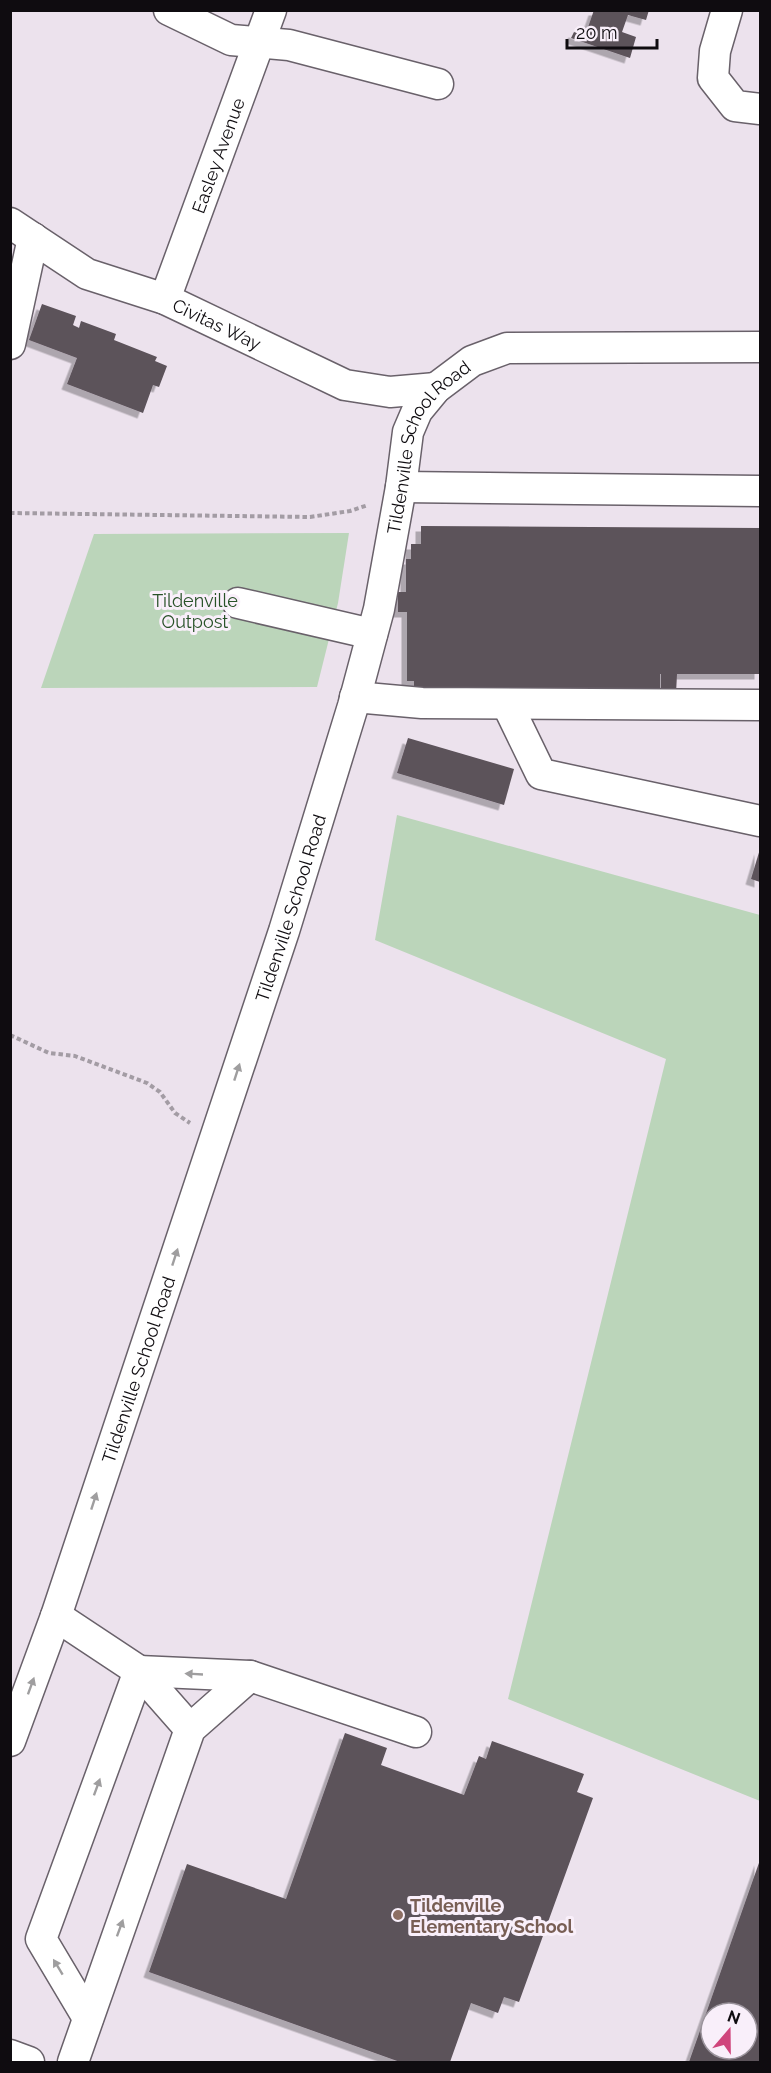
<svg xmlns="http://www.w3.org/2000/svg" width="771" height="2073" font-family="Raleway,sans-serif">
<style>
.green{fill:#bbd5ba}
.building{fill:#5c525a;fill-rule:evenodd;filter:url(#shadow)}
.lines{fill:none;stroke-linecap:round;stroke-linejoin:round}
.minor-casing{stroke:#69616a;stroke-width:33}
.path{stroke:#a39ca4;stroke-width:4;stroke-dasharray:4.5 3;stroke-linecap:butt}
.minor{stroke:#fff;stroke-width:30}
.oneway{fill:#9f9e9f}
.education-dot{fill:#8d6e63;stroke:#f9effa;stroke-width:2}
.labels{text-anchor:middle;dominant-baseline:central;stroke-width:6;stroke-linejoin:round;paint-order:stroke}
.street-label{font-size:18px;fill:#0f0c10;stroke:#f9effa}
.park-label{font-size:18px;fill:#285228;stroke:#f9effa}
.education-label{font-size:18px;font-weight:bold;fill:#785e54;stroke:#f9effa;text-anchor:start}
</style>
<defs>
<filter id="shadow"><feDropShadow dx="-5.5" dy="5.5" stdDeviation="0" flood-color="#0004"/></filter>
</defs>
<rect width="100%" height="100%" fill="#ece2ed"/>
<g class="green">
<path d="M349,533l-11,70 -21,84 -276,1 53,-154z"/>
<path d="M397,815l363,100v886l-252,-102 158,-640 -291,-119z"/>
</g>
<g class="building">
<path d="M594,10h55l-3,10 -18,-5 -6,17 14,5 -6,21 -59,-20 3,-6 11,4z"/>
<path d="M42,304l34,12 -3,9 6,3 2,-7 35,13 -2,6 43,17 -2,4 12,5 -8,21 -6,-2 -10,28 -76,-29 10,-26 -48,-18z"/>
<path d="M421,526l339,2v146h-83l-1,20h-15v-20h-1v24l-246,-5v-12h-7v-69h-9v-20h8v-33h5v-15h10z"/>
<path d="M408,738l106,31 -10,36 -107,-32z"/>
<path d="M760,849v33l-9,-3z"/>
<path d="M345,1733l42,15 -6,17 83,30 15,-39 7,3 6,-18 92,33 -7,18 16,6 -74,204 -15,-5 -6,16 -27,-10 -21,59h-50l-251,-90 38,-108 99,35z"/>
<path d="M760,1860v202h-71zM711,2013h36v36h-36z"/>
</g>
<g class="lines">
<g class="minor-casing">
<g id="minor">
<path d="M169,10l62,30 58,5 149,39"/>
<path d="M727,10l-12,41 -2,27 22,28 25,3"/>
<path id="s1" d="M10,223l77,51 78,25 180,86 45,7 46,-4"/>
<path id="s2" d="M165,299l106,-289"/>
<path d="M10,344l23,-106"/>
<path d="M401,487l359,4"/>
<path d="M238,603l134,31"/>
<path d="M355,697l67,6 338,2"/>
<path d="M507,704l34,70 219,47"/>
<path d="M56,1616l83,55 -98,268 47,79"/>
<path d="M139,1671l111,5 166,56"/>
<path d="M139,1671l51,58"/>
<path id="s3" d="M10,1741l46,-125 228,-685 69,-225 26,-97 22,-122 7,-55 9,-21 19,-23 36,-27 35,-13 253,-1"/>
<path d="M10,2055l19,7"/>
<path d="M73,2062l117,-333 60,-53"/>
</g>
</g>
<g class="path">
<path d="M10,513l300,4 40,-6 18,-6"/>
<path d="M10,1035l39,18 26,3 72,27 13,9 15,21 15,10"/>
</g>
<use href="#minor" class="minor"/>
</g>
<defs><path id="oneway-solid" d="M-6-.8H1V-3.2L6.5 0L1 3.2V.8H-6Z" transform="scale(1.5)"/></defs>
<g class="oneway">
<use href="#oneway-solid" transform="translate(237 1072) rotate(-72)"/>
<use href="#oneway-solid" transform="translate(175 1257) rotate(-72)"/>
<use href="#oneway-solid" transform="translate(94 1501) rotate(-72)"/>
<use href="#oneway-solid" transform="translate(194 1674) rotate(-177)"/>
<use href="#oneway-solid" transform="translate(31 1686) rotate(-70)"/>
<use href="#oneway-solid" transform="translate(97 1787) rotate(-70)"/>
<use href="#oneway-solid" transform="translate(120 1928) rotate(-70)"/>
<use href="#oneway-solid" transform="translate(58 1967) rotate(-121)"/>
</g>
<circle class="education-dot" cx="398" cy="1915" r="6"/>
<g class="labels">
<g class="street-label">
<text stroke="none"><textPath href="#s2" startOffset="153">Easley Avenue</textPath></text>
<text stroke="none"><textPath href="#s1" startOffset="232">Civitas Way</textPath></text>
<text stroke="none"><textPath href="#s3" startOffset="1365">Tildenville School Road</textPath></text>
<text stroke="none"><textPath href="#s3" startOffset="879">Tildenville School Road</textPath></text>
<text stroke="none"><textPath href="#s3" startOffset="393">Tildenville School Road</textPath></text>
</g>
<g class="park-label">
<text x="195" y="600">Tildenville<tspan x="195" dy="21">Outpost</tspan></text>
</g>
<g class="education-label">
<text x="410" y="1905">Tildenville<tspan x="410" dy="21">Elementary School</tspan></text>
</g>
</g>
<rect width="771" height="2073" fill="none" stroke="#0f0c10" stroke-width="24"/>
<g transform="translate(729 2031) rotate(20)"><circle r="28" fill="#f9effa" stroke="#9b949c" stroke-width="1.5"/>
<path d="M0-4.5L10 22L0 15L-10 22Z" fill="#cf457c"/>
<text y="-9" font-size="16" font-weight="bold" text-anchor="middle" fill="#0f0c10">N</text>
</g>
<path d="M567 39v9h90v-9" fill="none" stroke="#0f0c10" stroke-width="3"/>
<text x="576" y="39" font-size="18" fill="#0f0c10" stroke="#f9effa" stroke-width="4.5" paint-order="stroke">20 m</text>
</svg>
